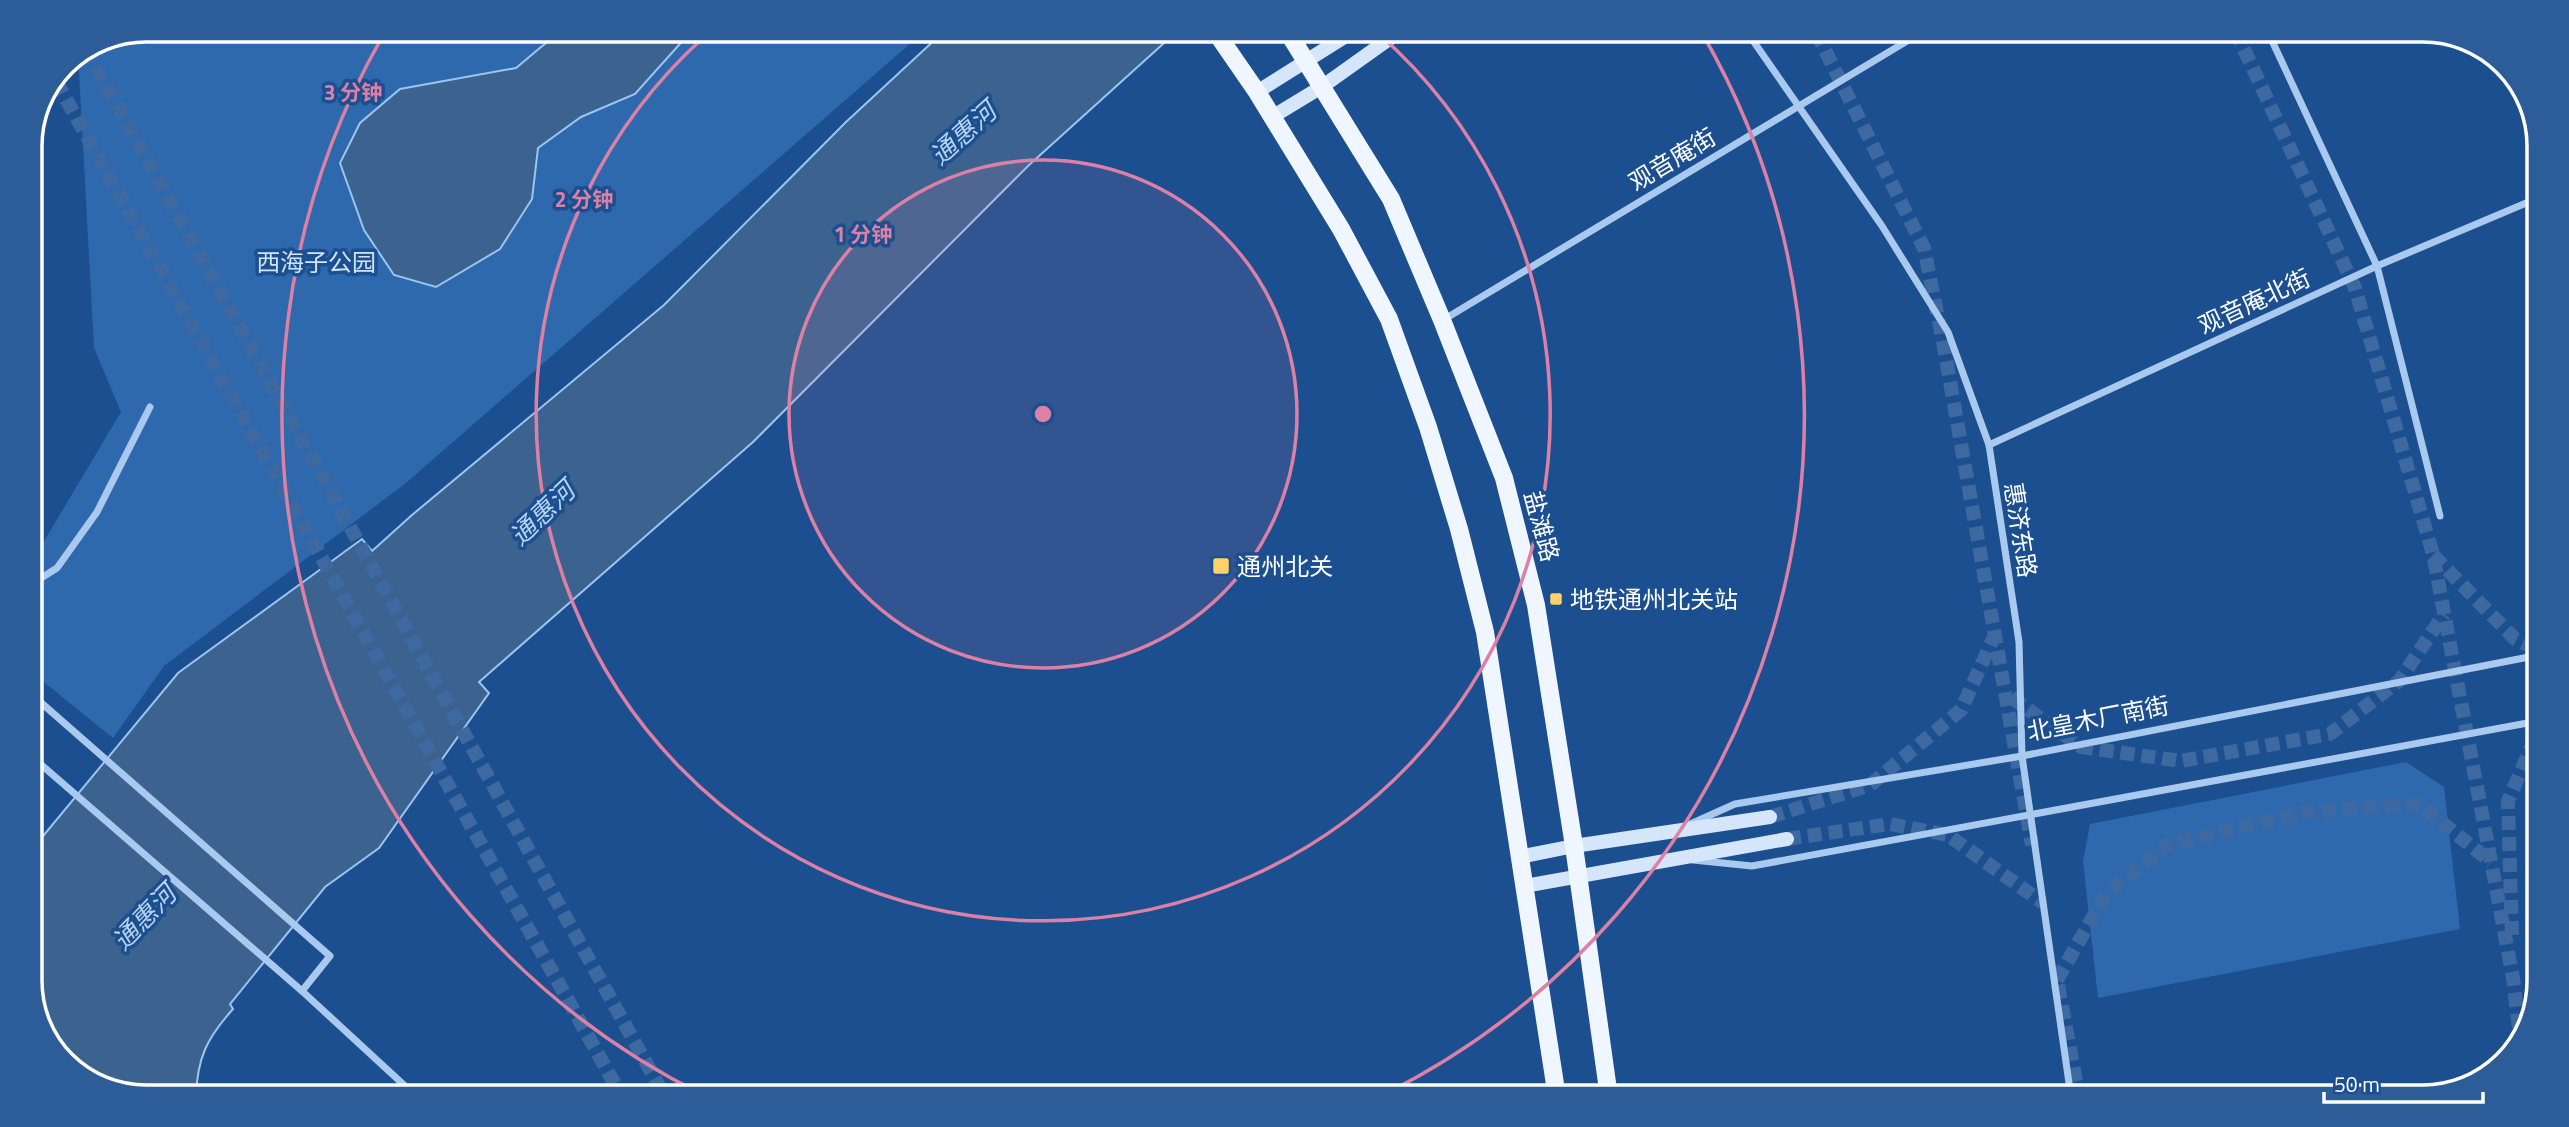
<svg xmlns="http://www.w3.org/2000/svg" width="2569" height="1127" font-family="'Titillium Web','Noto Sans SC',sans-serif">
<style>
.green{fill:#2e69ad}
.water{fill:#3c6290;stroke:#9cc4f0;stroke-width:2}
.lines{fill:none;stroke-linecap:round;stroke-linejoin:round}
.secondary-tunnel{stroke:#3d69a0;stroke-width:14;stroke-dasharray:14 7;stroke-linecap:butt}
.street{stroke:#a9c9ee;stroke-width:7}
.secondary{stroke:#d6e6fa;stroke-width:14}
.primary{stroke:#f0f6ff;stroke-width:18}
.ring{fill:none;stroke:#dd80a5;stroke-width:3.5}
.poi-dot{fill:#ffd166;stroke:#1b4f8f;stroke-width:2.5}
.labels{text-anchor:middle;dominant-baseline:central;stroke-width:7;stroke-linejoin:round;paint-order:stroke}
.street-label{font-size:24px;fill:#fff;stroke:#1b4f8f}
.park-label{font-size:24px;fill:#cfe3fa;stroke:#1b4f8f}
.poi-label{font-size:24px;fill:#fff;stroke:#1b4f8f;text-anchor:start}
.water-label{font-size:26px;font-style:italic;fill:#b5d3f5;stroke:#1b4f8f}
.rim{fill:none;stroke:#fff;stroke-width:3.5}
.centre{fill:#dd80a5;stroke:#1b4f8f;stroke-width:3.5}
.ring-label{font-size:21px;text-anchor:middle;font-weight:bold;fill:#dd80a5;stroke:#1b4f8f;stroke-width:7;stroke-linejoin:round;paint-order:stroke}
</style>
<rect width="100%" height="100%" fill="#1b4f8f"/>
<g class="green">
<path d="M920,35l-514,448 -242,183 -51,72 -83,-67v-111l4,-2 87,-146 -27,-64 -16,-294 24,-16z"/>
<path d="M2406,762l38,25 16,142 -362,69 -15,-137 7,-37z"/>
</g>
<g class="water">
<path d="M1174,34l-146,132 -275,276 -274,240 10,11 -110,155 -54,39 -95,117 3,5c-26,29 -36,49 -37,88h-50l-45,-9 -51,-42 -20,-57v-140l9,-8 139,-168 184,-134 10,12 40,-36 252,-210 182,-183 94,-87z"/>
<path d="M687,36l-52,58 -54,23 -43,31 -6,51 -32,50 -64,38 -42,-12 -30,-45 -24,-67 20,-40 40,-34 116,-21 37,-31z"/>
</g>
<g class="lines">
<g class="secondary-tunnel">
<path d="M2235,30l120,258 78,266 80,424 7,60"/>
<path d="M1816,32l108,216 19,94 89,503"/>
<path d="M86,49l579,1048"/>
<path d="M56,81l566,1016"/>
<path d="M2433,555l82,84 19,9"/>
<path d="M2011,697l70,50 100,14 149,-27 70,-54 44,-66"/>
<path d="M1770,817l100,-32 91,-75 33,-73"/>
<path d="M1787,839l103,-15 58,11 95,68"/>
<path d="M2512,935l-4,-134 25,-58"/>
<path d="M2057,980l49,-86 62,-49 133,-32 118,-9 72,58"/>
<path d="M2058,985l21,112"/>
</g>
<g class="street">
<path d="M2267,30l110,236 63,250"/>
<path d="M1747,32l135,194 66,106 41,113 30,197 3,114 49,341"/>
<path d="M1443,320l479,-288"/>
<path d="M1989,445l388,-179 161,-68"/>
<path d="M30,585l27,-17 40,-56 53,-105"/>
<path d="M30,693l300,263 -28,35"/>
<path d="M30,755l272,236 115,106"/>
<path d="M1688,825l47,-21 287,-48 512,-100"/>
<path d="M1693,860l59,6 781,-144"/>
</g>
<g class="secondary">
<path d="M1257,92l92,-58"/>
<path d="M1272,117l51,-31 73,-52"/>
<path d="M1519,857l55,-11 196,-29"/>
<path d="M1524,886l263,-47"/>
</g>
<g class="primary">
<path d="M1217,34l40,58 84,137 48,90 39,108 31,102 26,103 72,465"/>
<path d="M1289,34l102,165 51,121 62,158 32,127 38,241 35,251"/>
</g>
</g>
<circle cx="1043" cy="414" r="254" fill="#dd80a5" fill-opacity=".12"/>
<g class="ring">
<circle cx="1043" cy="414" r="254"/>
<path d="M1379 34A507 507 0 1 1 704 37"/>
<path d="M703 1095A761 761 0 0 1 381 39M1702 33A761 761 0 0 1 1383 1095"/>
</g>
<g class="poi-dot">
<rect x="1212" y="557" width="18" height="18" rx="3.5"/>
<rect x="1549" y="592" width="14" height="14" rx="3.5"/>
</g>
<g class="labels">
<g class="street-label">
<text transform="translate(1672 159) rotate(-31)">观音庵街</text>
<text transform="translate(2254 301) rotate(-25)">观音庵北街</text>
<text transform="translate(1542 526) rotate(75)">盐滩路</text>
<text transform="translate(2021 530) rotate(81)">惠济东路</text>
<text transform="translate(2098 718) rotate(-11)">北皇木厂南街</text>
</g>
<g class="park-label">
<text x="316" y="262">西海子公园</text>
</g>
<g class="poi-label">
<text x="1237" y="566">通州北关</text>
<text x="1570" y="599">地铁通州北关站</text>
</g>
<g class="water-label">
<text transform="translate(963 133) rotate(-42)">通惠河</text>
<text transform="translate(542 513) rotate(-44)">通惠河</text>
<text transform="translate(144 917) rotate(-46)">通惠河</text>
</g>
</g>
<path d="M0 0H2569V1127H0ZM146 42H2423A104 104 0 0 1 2527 146V981A104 104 0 0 1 2423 1085H146A104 104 0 0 1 42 981V146A104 104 0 0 1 146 42Z" fill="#2d5d98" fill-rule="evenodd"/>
<path class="rim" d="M146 42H2423A104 104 0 0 1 2527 146V981A104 104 0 0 1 2423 1085H146A104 104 0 0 1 42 981V146A104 104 0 0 1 146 42Z"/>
<circle cx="1043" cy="414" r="10" class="centre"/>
<g class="ring-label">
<text x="353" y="100">3 分钟</text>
<text x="584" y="207">2 分钟</text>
<text x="863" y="242">1 分钟</text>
</g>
<path d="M2324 1092v10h159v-10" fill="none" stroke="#ffffff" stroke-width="3.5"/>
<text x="2334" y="1092" font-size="21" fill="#ffffff" stroke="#1b4f8f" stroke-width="5" paint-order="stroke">50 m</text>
</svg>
